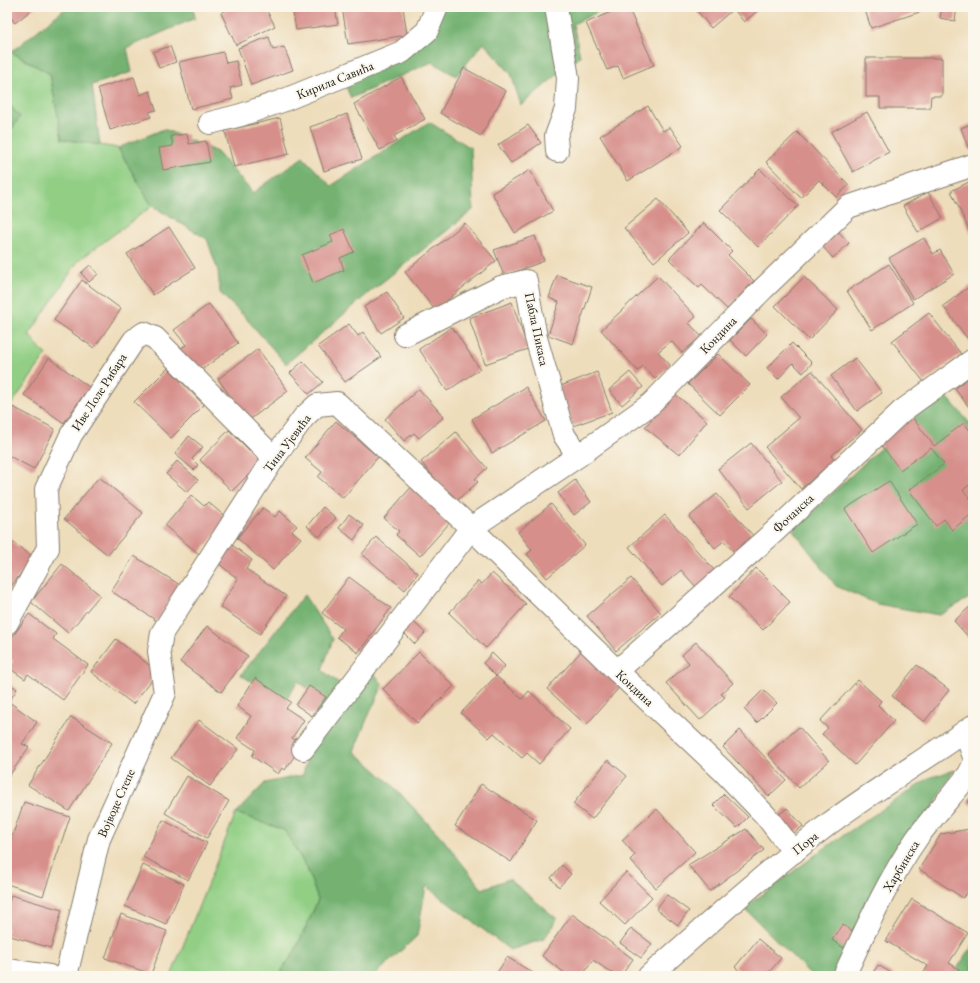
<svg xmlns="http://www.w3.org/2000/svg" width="980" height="983" font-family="'EB Garamond',serif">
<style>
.green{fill:#92cf85;stroke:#577650}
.forest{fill:#75b272;stroke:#486747}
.building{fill:#d78f8b}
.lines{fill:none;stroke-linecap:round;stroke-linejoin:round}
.minor-casing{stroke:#857c6c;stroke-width:24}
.tertiary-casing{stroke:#857c6c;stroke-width:24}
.minor{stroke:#fff;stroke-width:22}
.tertiary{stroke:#fff;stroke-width:22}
.labels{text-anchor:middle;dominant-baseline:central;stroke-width:4;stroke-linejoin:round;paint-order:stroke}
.street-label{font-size:13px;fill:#1c1c1c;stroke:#fbf7ec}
</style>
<rect width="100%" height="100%" fill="#fbf7ec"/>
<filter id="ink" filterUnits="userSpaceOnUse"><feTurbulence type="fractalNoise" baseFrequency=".025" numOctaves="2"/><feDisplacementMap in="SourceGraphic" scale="8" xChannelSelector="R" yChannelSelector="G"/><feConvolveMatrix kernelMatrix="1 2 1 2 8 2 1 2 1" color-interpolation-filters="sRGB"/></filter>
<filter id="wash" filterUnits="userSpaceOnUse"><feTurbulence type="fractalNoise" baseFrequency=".012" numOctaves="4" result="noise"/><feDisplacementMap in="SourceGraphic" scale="16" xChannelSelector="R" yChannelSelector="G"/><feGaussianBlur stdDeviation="0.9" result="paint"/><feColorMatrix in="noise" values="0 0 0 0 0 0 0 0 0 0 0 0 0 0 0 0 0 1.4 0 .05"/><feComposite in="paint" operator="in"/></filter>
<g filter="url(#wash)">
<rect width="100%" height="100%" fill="#edb"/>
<g class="green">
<path d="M11,52l39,22 12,65 56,9 34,58 -74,55 -49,74 17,20 -39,56v-275l13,-19 -13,-15v-47z"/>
<path d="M236,813l48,17 23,38 11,32 -23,51 -17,25h-107z"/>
</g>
<g class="forest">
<path d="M67,7h126l2,11 -68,30 5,24 -40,13 8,60 -38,-6 -12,-65 -39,-22z"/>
<path d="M429,7h179l-35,17 7,32 -59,49 -10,-31 -27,-31 -28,33 -24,-14 -81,36 -14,-32 80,-36z"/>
<path d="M7,102l13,15 -13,19z"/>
<path d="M429,122l42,26 2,62 -102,81 -85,73 -42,-48 -24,-23 -2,-22 -11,-32 -55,-33 -34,-58 46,-19 53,23 36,41 50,-36 28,29z"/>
<path d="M943,392l30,35v169l-34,19 -62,-11 -41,-18 -43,-56 80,-75z"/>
<path d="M304,595l29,44 -11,31 17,13 35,-10 9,12 -16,34 -13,32 37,33 52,55 39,50 27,-10 48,40 -13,20 -34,11 -84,-64 -9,50 -41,38 -6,2h-92l17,-25 23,-51 -11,-32 -23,-38 -48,-17 29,-30 38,-8 13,-53v-27l-18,-14 -14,21 -43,-27z"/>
<path d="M954,770l-119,206h-23l-68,-68 85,-63 100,-67z"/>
<path d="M973,945v31h-21z"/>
</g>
<g id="blocks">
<g class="building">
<path d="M7,7h28l-20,16 -8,-11z"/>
<path d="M232,7h33l10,19 -39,19 -15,-32z"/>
<path d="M292,7h43l3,17 -42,6z"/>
<path d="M342,7h61l4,28 -59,9z"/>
<path d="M622,7h6l26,58 -31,13 -5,-12 -11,4 -21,-47z"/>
<path d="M694,7h34l3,4 -20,17z"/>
<path d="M732,7h30l-18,15z"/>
<path d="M864,7h71l-64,21z"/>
<path d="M942,7h15l-2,14 -15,-3z"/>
<path d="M269,37l4,13 11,-3 9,23 -42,15 -13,-37z"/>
<path d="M170,46l6,16 -17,6 -6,-16z"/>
<path d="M223,52l3,11 10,-2 6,24 -12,3 3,11 -42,10 -12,-47z"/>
<path d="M866,58h76v38h-11l-1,12h-50v-11h-14z"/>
<path d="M464,68l42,23 -25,45 -41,-23z"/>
<path d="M134,77l6,18 10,-4 6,19 -7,2 2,5 -41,13 -12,-42z"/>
<path d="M401,77l24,42 -31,17 3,5 -17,9 -26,-46z"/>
<path d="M648,106l15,25 7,-4 13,19 -55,35 -28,-45z"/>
<path d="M867,112l22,40 -36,20 -22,-40z"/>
<path d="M347,114l15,45 -38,12 -14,-44z"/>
<path d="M280,118l9,36 -55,13 -9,-36z"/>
<path d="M973,123v25l-4,2 -8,-22z"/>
<path d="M528,125l13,18 -30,20 -13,-18z"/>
<path d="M797,132l52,53 -13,12 -17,-17 -18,18 -35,-36z"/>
<path d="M187,134l2,10 17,-3 4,21 -47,8 -4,-22 14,-2 -2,-10z"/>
<path d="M760,169l38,37 -40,41 -38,-37z"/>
<path d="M530,170l23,41 -38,22 -23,-40z"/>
<path d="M973,180v58l-22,-47z"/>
<path d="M928,192l15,26 -25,14 -15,-26z"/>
<path d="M658,199l30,34 -34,29 -30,-34z"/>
<path d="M465,223l31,38 -61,49 -30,-38z"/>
<path d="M704,223l28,28 -4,4 26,26 -27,28 -25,-24 -3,3 -30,-29z"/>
<path d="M169,227l26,41 -42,27 -26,-41z"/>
<path d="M344,229l10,23 -14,6 4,12 -31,13 -11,-28 31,-13 -3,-7z"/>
<path d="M836,229l13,14 -16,15 -12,-13z"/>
<path d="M535,236l9,25 -40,15 -10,-26z"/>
<path d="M924,238l9,16 7,-4 14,24 -41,25 -24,-41z"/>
<path d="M889,264l24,39 -41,27 -25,-39z"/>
<path d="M90,265l8,9 -9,8 -8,-9z"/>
<path d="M557,275l35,12 -19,57 -25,-9 11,-33 -10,-4z"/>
<path d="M658,276l38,41 -7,6 12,13 -19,17 -11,-12 -13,11 12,13 -15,14 -12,-13 -5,5 -37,-41z"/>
<path d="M804,277l34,33 -29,30 -34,-34z"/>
<path d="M82,280l39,29 -27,39 -40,-28z"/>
<path d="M973,284v62l-30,-40z"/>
<path d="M387,292l17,26 -23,15 -17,-26z"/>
<path d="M512,302l16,47 -43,15 -16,-46z"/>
<path d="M209,304l29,39 -42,31 -18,-24 8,-5 -12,-15z"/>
<path d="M929,313l32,41 -37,28 -32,-41z"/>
<path d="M751,319l16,15 -21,22 -16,-16z"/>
<path d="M349,324l9,12 5,-4 18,25 -36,25 -27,-36z"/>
<path d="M452,327l28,42 -33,22 -28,-42z"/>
<path d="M792,343l20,20 -9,10 -10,-10 -15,16 -11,-11z"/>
<path d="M258,349l30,42 -40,30 -30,-42z"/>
<path d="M718,354l32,31 -30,30 -32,-31z"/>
<path d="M49,358l40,29 -25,36 -40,-28z"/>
<path d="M855,358l27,35 -25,18 -26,-35z"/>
<path d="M303,361l20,21 -14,12 -19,-21z"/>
<path d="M168,368l36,37 -33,33 -37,-36z"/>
<path d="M812,371l50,59 -31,26 3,4 -33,29 -36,-42 34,-29 -18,-21z"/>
<path d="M597,372l15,40 -39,14 -15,-39z"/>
<path d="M630,372l13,15 -21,18 -13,-15z"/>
<path d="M973,374v38l-18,-23z"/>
<path d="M526,387l20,34 -54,32 -20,-34z"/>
<path d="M419,389l25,28 -25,21 -5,-5 -10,8 -19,-22z"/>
<path d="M674,393l33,28 -28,34 -34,-28z"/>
<path d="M13,407l42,22 -21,40 -27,-14v-37z"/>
<path d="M912,417l22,29 30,-23 9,11v48l-10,8 10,12v11l-21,17 -8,-11 -8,7 -27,-36 35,-26 -13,-16 -31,22 -21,-28z"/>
<path d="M336,421l42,36 -35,41 -25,-21 4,-5 -17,-14z"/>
<path d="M229,430l32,32 -29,29 -32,-31z"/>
<path d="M456,432l31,36 -12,11 3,3 -23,20 -34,-40z"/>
<path d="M189,436l14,11 -11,12 6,6 -4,5 -19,-16z"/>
<path d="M751,443l31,38 -33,27 -31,-39z"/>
<path d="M177,461l21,19 -11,12 -21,-18z"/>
<path d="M99,477l44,36 -35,42 -44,-36z"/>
<path d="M575,480l16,22 -17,13 -16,-22z"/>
<path d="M889,481l28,43 -44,29 -28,-44z"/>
<path d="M414,484l39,35 -33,37 -24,-21 3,-4 -15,-13z"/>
<path d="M717,494l38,44 -19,16 -12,-13 -9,7 -26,-31z"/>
<path d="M191,495l13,11 4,-4 20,17 -29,35 -34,-28z"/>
<path d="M551,504l34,41 -38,33 -20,-24 5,-4 -14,-18z"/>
<path d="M323,507l13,11 -17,19 -12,-11z"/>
<path d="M263,508l12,9 5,-6 17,15 -5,5 9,7 -28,32 -36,-32z"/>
<path d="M349,514l15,11 -10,15 -15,-12z"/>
<path d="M665,515l50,56 -18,17 -16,-18 -19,16 -33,-39z"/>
<path d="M376,537l42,36 -13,17 -43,-36z"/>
<path d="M7,538l26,19 -26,35z"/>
<path d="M232,545l20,15 -6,9 40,27 -26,38 -40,-27 18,-28 -20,-16z"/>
<path d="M134,556l46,29 -23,36 -46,-30z"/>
<path d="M62,564l38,31 -32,38 -37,-31z"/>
<path d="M756,568l34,34 -27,28 -34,-33z"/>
<path d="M492,573l34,31 -40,44 -37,-35 29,-32 4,3z"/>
<path d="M349,577l42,31 -33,45 -21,-16 6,-8 -21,-16z"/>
<path d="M631,578l30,35 -45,38 -29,-35z"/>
<path d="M973,604v38l-19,-21z"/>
<path d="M29,614l27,20 -3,5 35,26 -25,35 -35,-26 -3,5 -16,-11 4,-7 -6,-5v-12z"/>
<path d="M413,621l12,12 -10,11 -13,-13z"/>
<path d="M207,626l41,30 -27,36 -41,-30z"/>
<path d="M116,639l42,33 -25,32 -42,-32z"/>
<path d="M696,642l37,41 -12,11 4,3 -25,23 -34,-37 23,-20 -7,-8z"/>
<path d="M585,647l39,35 -38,43 -39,-36z"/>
<path d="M419,652l35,34 -37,37 -34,-34z"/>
<path d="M492,653l13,13 -9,10 -13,-13z"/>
<path d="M917,665l32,25 -25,32 -32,-26z"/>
<path d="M496,676l26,23 7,-8 41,38 -31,35 -12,-11 -5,5 -28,-25 -5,5 -28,-25z"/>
<path d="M255,678l36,24 -5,6 18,12 -12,18 10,7 -17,25 -3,-2 -4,6 -26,-18 3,-6 -18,-12 14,-22 -14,-10z"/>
<path d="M858,680l23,21 -3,4 16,16 -39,44 -33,-31 6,-6 -8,-7z"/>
<path d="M7,682l10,7 -8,13 28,20 -15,22 7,3 -22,32z"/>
<path d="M309,686l17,11 -14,19 -16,-11z"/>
<path d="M763,690l14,13 -20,20 -13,-14z"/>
<path d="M71,717l41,26 -43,68 -41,-26z"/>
<path d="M199,720l39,29 -28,37 -39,-28z"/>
<path d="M799,727l30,34 -30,27 -31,-34z"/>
<path d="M740,730l46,50 -17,16 -46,-49z"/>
<path d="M608,760l19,16 -35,43 -19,-15z"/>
<path d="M187,776l42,25 -22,37 -42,-25z"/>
<path d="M481,784l56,36 -26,42 -56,-36z"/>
<path d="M724,794l24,23 -11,11 -24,-23z"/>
<path d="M973,794v13l-6,-5z"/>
<path d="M24,802l46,15 -27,79 -36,-12v-33z"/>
<path d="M787,808l16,18 -12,10 -16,-18z"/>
<path d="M657,809l38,43 -39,36 -26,-28 5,-5 -13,-15z"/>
<path d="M163,820l44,23 -19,37 -45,-23z"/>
<path d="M746,829l18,21 -54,41 -22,-26z"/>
<path d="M970,829l3,2v52l-10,15 -44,-29 22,-35z"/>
<path d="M143,865l41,19 -18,40 -41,-18z"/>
<path d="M562,865l9,9 -12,13 -8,-9z"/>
<path d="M626,872l26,25 -27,28 -26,-24z"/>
<path d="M11,895l51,15 -11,38 -44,-13v-26z"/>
<path d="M667,895l22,16 -11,14 -22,-16z"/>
<path d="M912,899l56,34 -19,30 10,6 -4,7h-28l-4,-2 5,-8 -42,-25z"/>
<path d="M121,914l46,17 -16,43 -46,-16z"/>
<path d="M572,914l61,45 -12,17h-5l-23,-16 -11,16h-13l-27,-20z"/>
<path d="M843,925l11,8 -10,15 -12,-8z"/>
<path d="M631,928l21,16 -11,14 -21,-15z"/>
<path d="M758,939l23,19 -15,18h-21l-10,-9z"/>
<path d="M507,957l31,19h-43z"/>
<path d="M878,965l18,11h-25z"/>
</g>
</g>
</g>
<g filter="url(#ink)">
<use href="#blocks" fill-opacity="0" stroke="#857c6c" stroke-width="1"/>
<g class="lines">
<g class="minor-casing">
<g id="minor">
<path d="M556,7l12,71 -2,31 -10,27 1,15"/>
<path d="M210,123l31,-8 41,-14 120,-49 25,-21 10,-24"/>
<path d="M405,335l96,-48 25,-6 10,57 28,97 14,21"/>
<path d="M7,623l41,-75 -2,-59 25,-54 63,-95 10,-7 11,5 119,120"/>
<path d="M617,671l157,-139 128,-121 71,-51"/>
<path d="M965,732l8,22"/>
<path d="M303,749l168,-221 107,-72 73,-52 112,-115 85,-82 125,-42"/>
<path d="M7,970l42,6"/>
<path d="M66,976l33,-137 66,-146 -6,-42 3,-18 112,-175 30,-41 13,-12 20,-2 134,125 146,143 106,100 43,45 28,36"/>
<path d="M844,976c22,-47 43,-95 73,-138 16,-22 35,-42 52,-64l4,-8"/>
</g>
</g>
<g class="tertiary-casing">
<path id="tertiary" d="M649,976c59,-52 118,-105 181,-153 46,-34 96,-64 143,-97"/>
</g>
<use href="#minor" class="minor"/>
<use href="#tertiary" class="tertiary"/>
</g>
</g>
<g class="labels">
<g class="street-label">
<text transform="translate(335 80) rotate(-22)">Кирила Савића</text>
<text transform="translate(537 329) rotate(78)">Пабла Пикаса</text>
<text transform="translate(718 335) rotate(-46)">Кондина</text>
<text transform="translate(99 392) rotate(-57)">Иве Лоле Рибара</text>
<text transform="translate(287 443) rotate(-53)">Тина Ујевића</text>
<text transform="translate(793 513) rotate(-43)">Фочанска</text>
<text transform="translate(635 688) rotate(43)">Кондина</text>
<text transform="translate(116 803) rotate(-66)">Војводе Степе</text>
<text transform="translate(805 843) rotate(-39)">Пора</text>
<text transform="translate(901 866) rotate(-59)">Харбинска</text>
</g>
</g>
<rect width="980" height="983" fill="none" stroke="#fbf7ec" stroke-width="24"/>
</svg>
